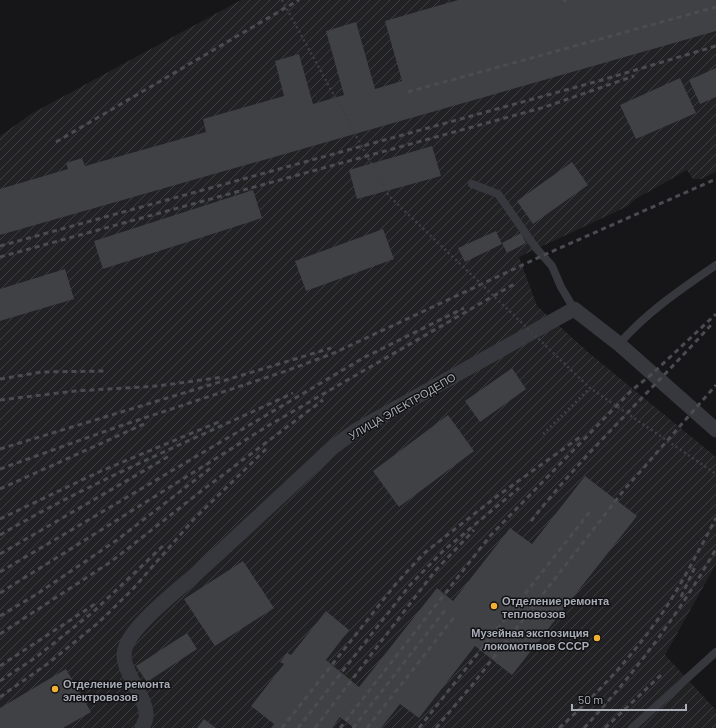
<svg xmlns="http://www.w3.org/2000/svg" width="716" height="728" font-family="Barlow,sans-serif">
<style>
.industrial{fill:url(#industrial-furrows)}
.building{fill:#404145}
.lines{fill:none;stroke-linecap:round;stroke-linejoin:round}
.path{stroke:#3d3f44;stroke-width:2.5;stroke-dasharray:2 3;stroke-linecap:butt}
.service{stroke:#37383d;stroke-width:8}
.minor{stroke:#37383d;stroke-width:15}
.rail{stroke:#4a4c52;stroke-width:3;stroke-dasharray:5 4;stroke-linecap:butt}
.path-bridge{stroke:#3d3f44;stroke-width:2.5;stroke-dasharray:2 3;stroke-linecap:butt}
.poi-dot{fill:#f2b134;stroke:#111113;stroke-width:1.5}
.labels{text-anchor:middle;dominant-baseline:central;stroke-width:3;stroke-linejoin:round;paint-order:stroke}
.street-label{font-size:11px;fill:#a8adb8;stroke:#111113}
.poi-label{font-size:11px;font-weight:bold;fill:#a8adb8;stroke:#111113;text-anchor:start}
</style>
<defs>
<pattern id="industrial-furrows" width="10" height="10" patternUnits="userSpaceOnUse"><rect width="10" height="10" fill="#222225"/><path d="M-1 1l2-2M0 10L10 0M9 11l2-2" fill="none" stroke="#3f3f43"/></pattern>
</defs>
<rect width="100%" height="100%" fill="#161618"/>
<path class="industrial" d="M241,0h475v172l-15,7h-8l-6,-9 -53,30 -6,6 -109,51 18,49 52,47 127,104v107l-51,91 51,55v18h-716v-592l31,-22z"/>
<g class="building">
<path d="M458,0h258v31l-716,204v-46l68,-20 -2,-6 16,-5 3,8 121,-34 -3,-13 81,-23 -9,-35 24,-7 14,50 31,-9 -18,-64 30,-9 19,67 27,-8 -17,-60z"/>
<path d="M716,68v29l-16,7 -11,-24z"/>
<path d="M680,78l16,35 -60,26 -16,-34z"/>
<path d="M432,146l9,30 -84,23 -8,-29z"/>
<path d="M572,162l16,23 -55,39 -16,-23z"/>
<path d="M253,190l9,28 -159,51 -9,-28z"/>
<path d="M383,229l11,30 -88,32 -11,-30z"/>
<path d="M496,231l6,13 -37,18 -7,-14z"/>
<path d="M521,233l5,10 -19,10 -5,-10z"/>
<path d="M65,269l9,30 -74,22v-32z"/>
<path d="M512,368l14,21 -46,33 -15,-21z"/>
<path d="M448,415l26,36 -75,56 -26,-36z"/>
<path d="M585,476l52,40 -125,159 -37,-29 -56,72 -19,-14 -19,24h-27l-14,-11 -8,11h-61l3,-4 -23,-18 33,-42 -4,-2 7,-9 4,2 35,-44 23,19 -23,30 33,27 78,-99 16,13 57,-73 22,16z"/>
<path d="M243,561l31,47 -59,38 -31,-47z"/>
<path d="M187,633l10,16 -50,33 -11,-16z"/>
<path d="M66,669l25,43 -28,16h-63v-20z"/>
<path d="M204,719l12,9h-19z"/>
</g>
<g class="lines">
<path class="path" d="M543,434l47,-46"/>
<g class="service">
<path d="M472,184l26,10 38,54 16,18 9,21 13,22"/>
<path d="M619,344c28,-32 62,-55 97,-79"/>
<path d="M632,728l84,-76"/>
</g>
<path class="minor" d="M142,728c1,-3 4,-8 4,-11 2,-22 -30,-49 -20,-71 8,-22 53,-57 72,-74 45,-41 89,-82 134,-124l23,-17 219,-122 45,35 97,86"/>
<g class="rail">
<path d="M563,1l3,-1"/>
<path d="M408,92l308,-85"/>
<path d="M56,142l243,-142"/>
<path d="M0,246l602,-166 114,-34"/>
<path d="M0,257l545,-150 89,-31"/>
<path d="M0,379l42,-7 62,-1"/>
<path d="M0,400l75,-9 83,-5 65,-9"/>
<path d="M0,449l331,-101"/>
<path d="M0,469l117,-42 169,-56 48,-18 210,-98 172,-76"/>
<path d="M0,489l144,-65"/>
<path d="M0,519l101,-48 120,-50"/>
<path d="M531,521c55,-70 120,-130 180,-196"/>
<path d="M0,535c94,-55 195,-96 293,-142"/>
<path d="M0,554l171,-99"/>
<path d="M0,572l365,-215 99,-49"/>
<path d="M0,593l271,-169 245,-141"/>
<path d="M681,597l14,-30"/>
<path d="M0,616l37,-22 80,-54 95,-73"/>
<path d="M0,634l112,-73 88,-69 123,-92"/>
<path d="M0,666l95,-62"/>
<path d="M0,681l35,-23 57,-45 73,-69"/>
<path d="M0,697l50,-35 48,-39 34,-33 62,-71 72,-70"/>
<path d="M282,728l113,-143 28,-31 73,-57 84,-60"/>
<path d="M298,728l112,-143 33,-34 76,-63"/>
<path d="M315,728l120,-157 39,-41"/>
<path d="M340,728l150,-192 141,-145 21,-17 64,-60"/>
<path d="M353,728l93,-119"/>
<path d="M367,728l88,-112"/>
<path d="M419,728l173,-219"/>
<path d="M436,728l37,-44 151,-194 92,-105"/>
<path d="M559,728c41,-36 80,-79 110,-125 17,-28 32,-56 47,-85"/>
<path d="M584,728c51,-55 94,-113 132,-179"/>
<path d="M605,728l57,-54"/>
</g>
<path class="path-bridge" d="M282,0l107,196 201,192 126,86"/>
</g>
<g class="poi-dot">
<circle cx="494" cy="606" r="4"/>
<circle cx="597" cy="638" r="4"/>
<circle cx="55" cy="689" r="4"/>
</g>
<g class="labels">
<g class="street-label">
<text transform="translate(402 406) rotate(-30)">УЛИЦА ЭЛЕКТРОДЕПО</text>
</g>
<g class="poi-label">
<text x="502" y="600">Отделение ремонта<tspan x="502" dy="13">тепловозов</tspan></text>
<text x="589" y="632" text-anchor="end">Музейная экспозиция<tspan x="589" dy="13">локомотивов СССР</tspan></text>
<text x="63" y="683">Отделение ремонта<tspan x="63" dy="13">электровозов</tspan></text>
</g>
</g>
<path d="M572 704v6h114v-6" fill="none" stroke="#a8adb8" stroke-width="2"/>
<text x="578" y="704" font-size="12" fill="#a8adb8" stroke="#111113" stroke-width="3" paint-order="stroke">50 m</text>
</svg>
